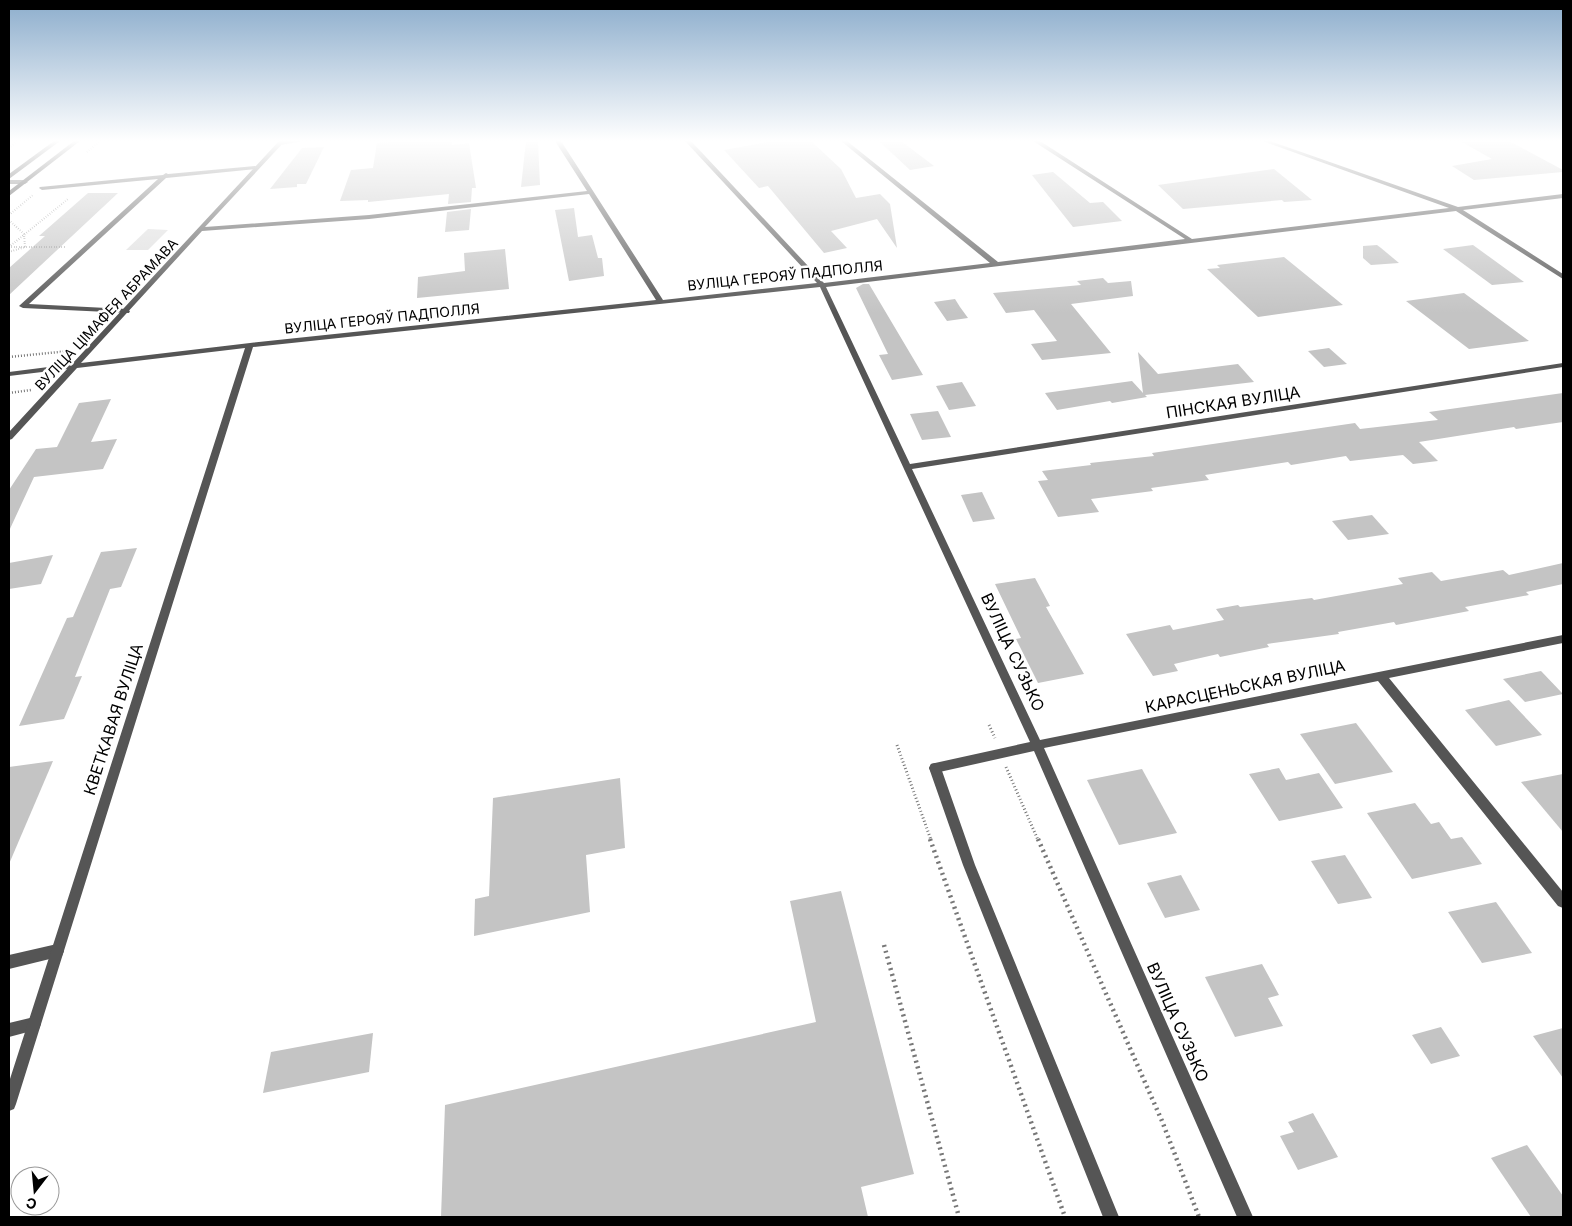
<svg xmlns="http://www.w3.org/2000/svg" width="1572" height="1226" font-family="Inter,sans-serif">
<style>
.green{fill:#dcdcdc}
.building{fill:#c4c4c4}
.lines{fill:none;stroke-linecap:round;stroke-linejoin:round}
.path-far3{stroke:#777;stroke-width:2;stroke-dasharray:0.5 2;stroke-linecap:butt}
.path-far2{stroke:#777;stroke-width:2.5;stroke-dasharray:1 2;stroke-linecap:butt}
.path-far1{stroke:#777;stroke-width:3;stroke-dasharray:1 2.5;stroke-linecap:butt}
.path{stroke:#777;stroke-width:4.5;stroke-dasharray:2 4;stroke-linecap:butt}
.service{fill:#555;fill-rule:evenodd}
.minor{fill:#555;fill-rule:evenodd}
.tertiary{fill:#555;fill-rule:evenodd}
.secondary{fill:#222;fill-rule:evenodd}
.labels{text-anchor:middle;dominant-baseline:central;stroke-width:5;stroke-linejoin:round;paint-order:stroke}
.far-street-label{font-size:14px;fill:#000;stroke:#fff}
.street-label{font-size:16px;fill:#000;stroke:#fff}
</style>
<rect width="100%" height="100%" fill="#fff"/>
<path class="green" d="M148,229l20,1 -20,20h-22z"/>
<g class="building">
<path d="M402,141h50v4l17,-2 7,45h-4l-1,14 -23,2 1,-10 -81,8v-2l-28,1 11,-31 22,-2 4,-25z"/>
<path d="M526,141h12l2,44 -19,2z"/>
<path d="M773,141h38l30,28 15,29 24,-4 10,10 7,44 -20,-29 -46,12 16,17 -23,5 -56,-67 -9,2 -35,-38z"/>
<path d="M879,141h22l33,25 -24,4z"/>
<path d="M1460,141h49l54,29v2l-89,8 -22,-14 40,-7z"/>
<path d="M324,147l-18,37h-9v3l-27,2 32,-41z"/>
<path d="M1274,169l38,31 -28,2 -2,-2 -99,9 -25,-24z"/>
<path d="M1053,172l37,31 13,-1 19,19 -49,6 -41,-52z"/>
<path d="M88,193h30l-109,102v-27l36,-32h-6z"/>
<path d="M574,208l4,29 14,-2 6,23h4l2,18 -35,5 -14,-71z"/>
<path d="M471,209l-2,21 -24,2 2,-20z"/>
<path d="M1377,245l4,3 18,15 -28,2 -8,-7v-12z"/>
<path d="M1473,245l51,37 -32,3 -49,-36z"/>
<path d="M505,249l4,40 -92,9 1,-21 47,-6 -1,-18z"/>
<path d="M1284,257l59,48 -85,12 -51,-48 13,-1 -3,-3z"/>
<path d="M1103,278l5,5 23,-2 2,15 -62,8 40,49 -69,7 -11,-16 26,-3 -23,-31 -28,3 -13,-20 88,-8 -4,-4z"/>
<path d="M863,284h6l54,91 -31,5 -13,-25 9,-1 -32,-66z"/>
<path d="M1464,293l65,48 -60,8 -63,-48z"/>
<path d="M955,299l5,8 8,11 -21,3 -13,-19z"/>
<path d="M1329,348l18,16 -23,3 -16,-16z"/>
<path d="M1138,352l20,22 80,-10 16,18 -109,13 2,2 -35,6 -2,-2 -53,9 -12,-17 87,-12 11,12z"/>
<path d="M962,382l14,24 -27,4 -13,-24z"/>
<path d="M1563,393v29l-47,7 -2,-2 -95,15 19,19 -25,3 -10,-9 -53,6 -4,-5 -55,9 -3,-3 -83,13 4,5 -58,8 2,3 -62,8 8,13 -41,5 -20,-36 10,-1 -6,-9 49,-6 -1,-2 64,-7 -2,-3 203,-30 5,6 78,-9 -9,-8z"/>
<path d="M111,399l-20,43 26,-3 -14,30 -69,8 -25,54v-41l27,-41 21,-2 22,-44z"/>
<path d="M938,411l13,26 -29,3 -12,-26z"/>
<path d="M982,492l13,27 -22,3 -12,-27z"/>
<path d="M1372,515l17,19 -41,6 -16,-19z"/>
<path d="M137,548l-16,39 -11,2 -35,88 7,-1 -18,43 -45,7 48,-108 6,-1 28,-65z"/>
<path d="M53,555l-12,29 -32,5v-26z"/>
<path d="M1563,563v21l-37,8 3,3 -64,12 4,4 -73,14 -2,-3 -56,10 1,2 -72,10 2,3 -49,10 -2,-3 -44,10 4,7 -25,5 -27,-42 44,-9 3,5 51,-10 -8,-11 22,-4 2,2 72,-9 2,2 89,-16 -5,-6 34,-6 9,9 62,-11 6,5z"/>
<path d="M1035,578l15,28 -4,1 38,67 -46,9 -22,-44 5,-1 -26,-54z"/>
<path d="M1541,671l22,23 -38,8 -22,-23z"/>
<path d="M1509,700l33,35 -46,11 -31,-36z"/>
<path d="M1356,723l37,49 -58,12 -35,-50z"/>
<path d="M53,761l-44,103v-97z"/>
<path d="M1279,768l7,12 33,-7 24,35 -64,13 -30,-47z"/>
<path d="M1142,769l35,64 -58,12 -32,-65z"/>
<path d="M1563,774v58l-42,-50z"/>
<path d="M620,778l5,70 -39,7 4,57 -116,24 1,-37 14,-3 4,-98z"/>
<path d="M1415,803l16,21 8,-2 12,17 11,-2 20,27 -70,15 -45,-66z"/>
<path d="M1345,855l27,43 -34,6 -27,-43z"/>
<path d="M1181,875l19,35 -35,8 -18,-35z"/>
<path d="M841,891l73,283 -53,13 7,30h-427l4,-112 371,-83 -26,-121z"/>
<path d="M1496,902l36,51 -50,10 -34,-51z"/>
<path d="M1262,964l17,31 -11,3 15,28 -48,11 -30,-60z"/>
<path d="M1441,1027l19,29 -29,8 -19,-29z"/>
<path d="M1563,1028v50l-30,-42z"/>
<path d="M373,1033l-4,39 -106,21 8,-41z"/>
<path d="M1313,1113l25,44 -40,13 -18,-34 14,-4 -6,-10z"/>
<path d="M1527,1145l36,51v21h-32l-40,-59z"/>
</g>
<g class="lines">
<g class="path-far3">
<path d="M9,148l9,-7"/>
<path d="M87,152l13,-11"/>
<path d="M9,215l24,-20"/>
<path d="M9,220l15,14 1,13 -16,5"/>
<path d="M9,247l59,-48"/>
<path d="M9,247h57"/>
</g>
<g class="path-far2">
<path d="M9,357l60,-6"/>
<path d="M9,393l22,-3"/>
</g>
<g class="path-far1">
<path d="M989,725l6,13"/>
<path d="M897,745l34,95"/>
<path d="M1006,767l32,73"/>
</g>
<g class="path">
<path d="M930,839l135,378"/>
<path d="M1038,839l124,282 37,96"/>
<path d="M884,945l75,272"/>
</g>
<g class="service">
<path d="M284,141h21l-25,4 -3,-2z"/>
<path d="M255,166l2,1v2l-91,9 -137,126 97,5 4,2 -1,2 -106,-5 -4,-2 139,-127 -116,11 -3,-2 1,-1 123,-12 3,-2 2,1z"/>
<path d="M9,180h16l3,2 -3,2h-16z"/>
<path d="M57,944l5,2 2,5 -2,5 -53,13v-14z"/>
<path d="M34,1017l5,2 2,5 -2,5 -30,8v-14z"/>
</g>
<path class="minor" d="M279,141h6l-80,86 164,-12 218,-24 -32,-50h6l102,159 154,-17 -132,-142h6l133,142 166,-20 -149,-122h6l151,121 187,-23 -152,-98h7l152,98 257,-31 -187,-67h8l188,66 105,-13v4l-100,12 100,64v5l-107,-68 -630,76 84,177 653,-101v4l-651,102 128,271 523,-105v8l-174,35 174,214v16l-5,-2 -180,-225 -334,67 209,469h-16l-203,-466 -99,22 -4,-1 -2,-4 2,-4 4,-1 95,-21 -210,-455 -567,60 -237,757 -2,5 -5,2v-29l236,-734 -168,20 -65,71 -3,1v-8l58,-63 -58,7v-4l63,-8zM589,194l67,106 -406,43 -169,20 121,-132 167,-12z"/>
<path class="tertiary" d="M935,763l4,1 2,4 34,97 144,352h-16l-140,-352 -34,-97 2,-4z"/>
<g class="secondary">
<path d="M54,141h6l-51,38v-5z"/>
<path d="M74,141h6l-71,55v-5z"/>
</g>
</g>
<linearGradient id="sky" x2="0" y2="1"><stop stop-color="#8cadcc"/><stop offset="0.45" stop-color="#fff"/><stop offset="1" stop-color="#fff" stop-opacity="0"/></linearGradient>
<rect width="1572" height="313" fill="url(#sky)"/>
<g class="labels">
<g class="far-street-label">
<text transform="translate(785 275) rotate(-6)">ВУЛІЦА ГЕРОЯЎ ПАДПОЛЛЯ</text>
<text transform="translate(106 314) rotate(-47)">ВУЛІЦА ЦІМАФЕЯ АБРАМАВА</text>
<text transform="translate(382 318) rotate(-6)">ВУЛІЦА ГЕРОЯЎ ПАДПОЛЛЯ</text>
</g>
<g class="street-label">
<text transform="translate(1233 402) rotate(-9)">ПІНСКАЯ ВУЛІЦА</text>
<text transform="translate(1013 652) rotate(65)">ВУЛІЦА СУЗЬКО</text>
<text transform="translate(1245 686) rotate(-12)">КАРАСЦЕНЬСКАЯ ВУЛІЦА</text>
<text transform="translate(113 719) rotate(-72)">КВЕТКАВАЯ ВУЛІЦА</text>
<text transform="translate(1178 1022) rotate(66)">ВУЛІЦА СУЗЬКО</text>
</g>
</g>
<rect width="1572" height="1226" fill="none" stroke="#000000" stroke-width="20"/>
<g transform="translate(35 1191) rotate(196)"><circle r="24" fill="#ffffff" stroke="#999999"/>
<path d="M0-4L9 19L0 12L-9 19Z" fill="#000000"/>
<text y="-8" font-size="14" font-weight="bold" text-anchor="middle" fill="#000000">С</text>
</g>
</svg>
